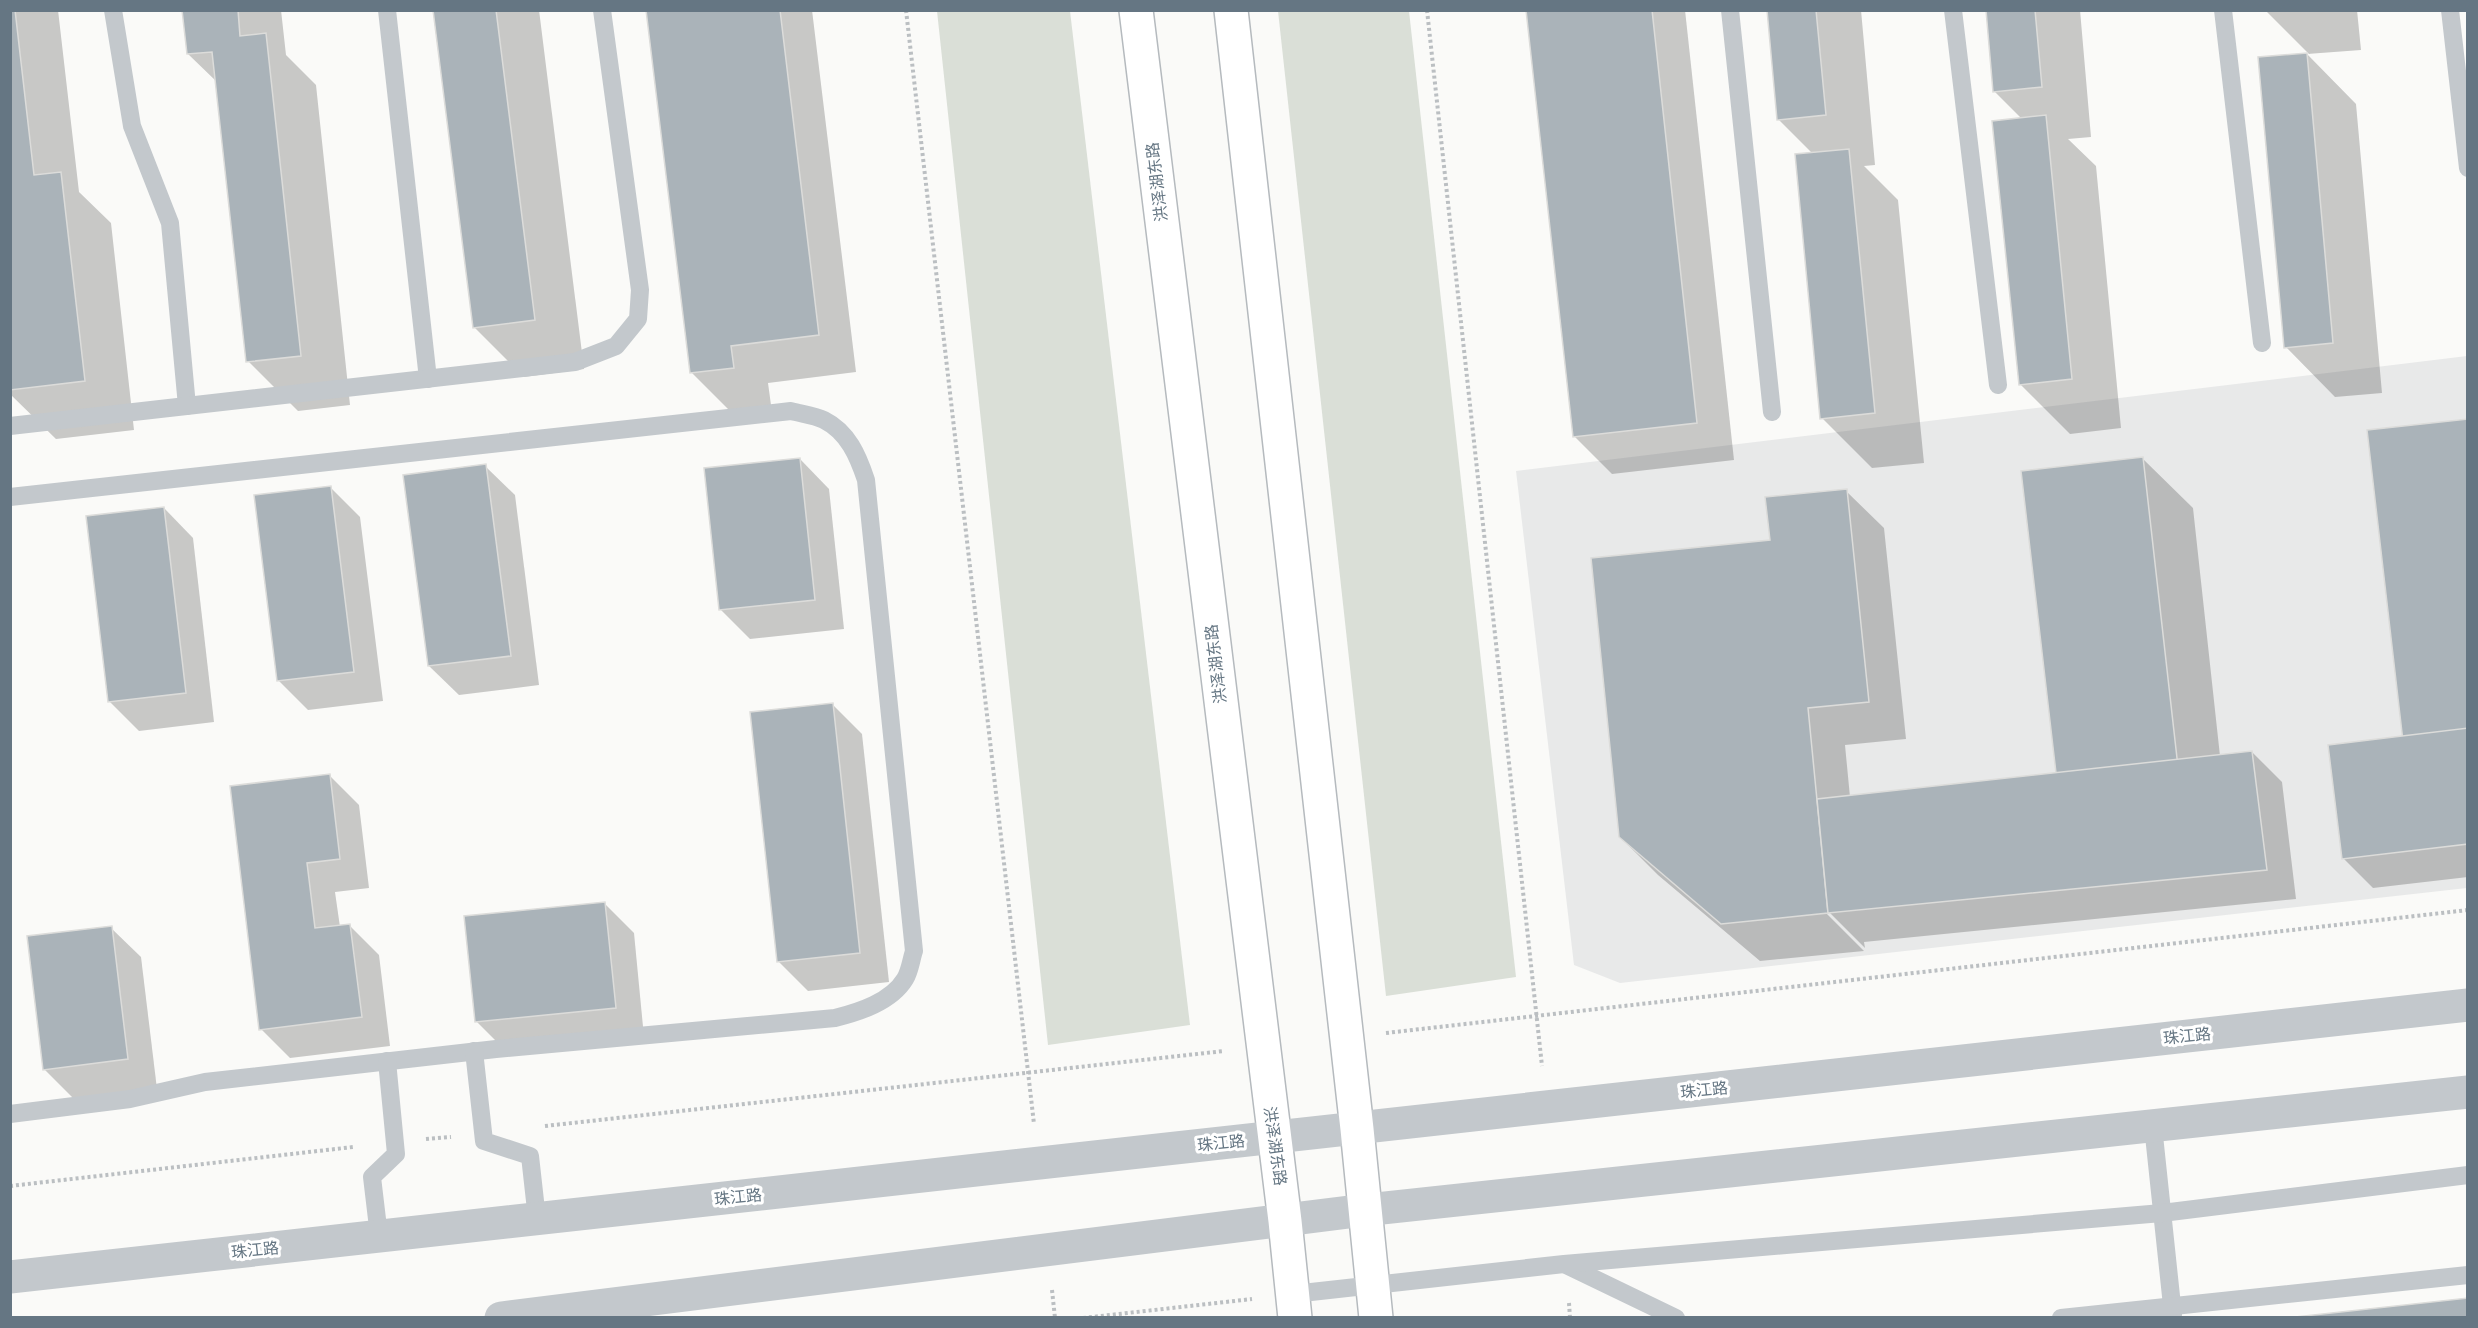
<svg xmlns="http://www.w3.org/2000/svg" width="2478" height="1328" font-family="'DejaVu Sans','Noto Sans SC',sans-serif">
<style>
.built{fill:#e8e9e9}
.green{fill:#dadfd7}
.shadow{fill:#0003}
.building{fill:#aab3b9;stroke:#dcdcda;stroke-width:1.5}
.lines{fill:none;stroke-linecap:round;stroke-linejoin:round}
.primary-casing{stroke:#b5babe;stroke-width:36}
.path{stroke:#bbbfc2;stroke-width:4;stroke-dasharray:3 3;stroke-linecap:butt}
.service{stroke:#c3c8cc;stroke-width:18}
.tertiary{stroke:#c3c8cc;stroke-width:33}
.primary{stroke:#fff;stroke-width:33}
.labels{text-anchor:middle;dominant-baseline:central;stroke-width:6;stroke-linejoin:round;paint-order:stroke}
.street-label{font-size:16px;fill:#657683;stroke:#fff}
</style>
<rect width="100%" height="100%" fill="#fafaf8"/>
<path class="built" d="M2467,356v532l-847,95 -46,-18 -58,-494z"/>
<g class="green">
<path d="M937,11h133l120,1014 -142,20z"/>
<path d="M1278,11h131l107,966 -130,19z"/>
</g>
<g class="shadow">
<path d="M10,10h48l21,182 32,31 23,207 -78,9 -46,-45z"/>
<path d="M183,10h98l5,45 30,30 34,320 -52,6 -50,-50 -31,-279 -29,-28z"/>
<path d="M435,10h104l45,359 -60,8 -50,-50z"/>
<path d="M648,10h164l44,362 -88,11 3,22 -42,5 -37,-37z"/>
<path d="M1527,10h158l49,450 -122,14 -38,-38z"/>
<path d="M1768,10h93l14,155 -11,1 34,34 26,263 -52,5 -50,-50 -9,-264 -35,-35z"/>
<path d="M1987,10h93l11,127 -23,2 28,27 25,262 -51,6 -50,-50 2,-265 -27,-27z"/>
<path d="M2265,10h92l4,40 -54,4 49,50 26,289 -47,4 -49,-50 -27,-289 50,-4z"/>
<path d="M2468,420v457l-95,11 -30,-30 61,-121z"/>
<path d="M800,459l29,30 15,140 -94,10 -30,-30z"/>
<path d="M2143,459l50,49 27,248 32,-4 30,30 14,117 -432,43 1,6 -36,-36h-4l39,39 -104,10 -102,-86 -38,-38 151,-296 75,-50 38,37 22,211 -61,6 5,52 207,-23z"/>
<path d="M485,466l30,29 24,190 -80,10 -30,-29z"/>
<path d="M330,487l30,30 23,184 -75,9 -30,-30z"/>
<path d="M164,508l29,30 21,184 -75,9 -29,-29z"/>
<path d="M833,705l29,29 27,248 -81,9 -30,-30z"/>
<path d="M330,776l29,29 10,83 -34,4 5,35 10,-1 29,29 11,91 -100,12 -29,-29z"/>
<path d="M604,903l30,30 10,104 -138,14 -30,-30z"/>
<path d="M111,928l30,29 16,132 -83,10 -30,-30z"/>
</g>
<g class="building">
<path d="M10,10h5l19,165 27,-3 24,209 -75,9z"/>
<path d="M182,10h56l2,26 26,-3 35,323 -55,6 -34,-310 -25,2z"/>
<path d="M433,10h63l39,310 -62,8z"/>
<path d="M646,10h134l39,325 -88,11 3,22 -44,5z"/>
<path d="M1526,10h126l45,413 -124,14z"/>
<path d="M1767,10h49l10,105 -49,5z"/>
<path d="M1986,10h49l7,77 -49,5z"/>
<path d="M2307,53l26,290 -49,5 -26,-291z"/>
<path d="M2046,115l26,264 -53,6 -27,-264z"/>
<path d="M1849,149l26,264 -55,6 -25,-265z"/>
<path d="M2468,419v376l-58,7 -43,-372z"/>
<path d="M2143,457l42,372 -121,13 -43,-371z"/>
<path d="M800,458l15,142 -96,10 -15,-142z"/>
<path d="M486,464l25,192 -83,10 -25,-191z"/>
<path d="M331,486l23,186 -77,9 -23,-186z"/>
<path d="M1847,489l22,213 -61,6 20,205 -107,11 -102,-87 -28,-279 179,-18 -5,-43z"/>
<path d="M164,507l22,186 -78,9 -22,-186z"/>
<path d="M833,703l27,250 -83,9 -27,-250z"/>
<path d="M2468,728v116l-126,15 -14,-114z"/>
<path d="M2252,751l15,119 -439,43 -11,-114z"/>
<path d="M330,774l10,85 -33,4 8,65 35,-4 12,93 -103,13 -29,-244z"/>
<path d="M605,902l11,106 -141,14 -11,-106z"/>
<path d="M112,926l16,133 -85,11 -16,-134z"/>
<path d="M2468,1298v20h-182z"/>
</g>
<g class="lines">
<g class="primary-casing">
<g id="primary">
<path d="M1136,10l149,1211 10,97"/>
<path d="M1231,10l126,1119 19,189"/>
</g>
</g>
<g class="path">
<path d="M906,10l128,1114"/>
<path d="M1427,10l115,1056"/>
<path d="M1386,1033l1082,-123"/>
<path d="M545,1126l679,-75"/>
<path d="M426,1139l25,-2"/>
<path d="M10,1186l343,-39"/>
<path d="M1052,1290l3,28"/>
<path d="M1569,1303l1,15"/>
<path d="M1083,1318l169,-19"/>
</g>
<g class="service">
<path d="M113,10l19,116 38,97 17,183"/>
<path d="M387,10l41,369"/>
<path d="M1730,10l42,402"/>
<path d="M1953,10l45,375"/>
<path d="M2223,10l39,333"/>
<path d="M2450,10l18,158"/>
<path d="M10,426l565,-64 41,-16 22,-27 2,-29 -38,-280"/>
<path d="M10,497l781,-86c10,3 23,4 33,9 24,12 34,36 42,60l48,471c-3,9 -4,20 -9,28 -14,23 -46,33 -70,39l-339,31 -291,33 -75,17 -120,15"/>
<path d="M474,1051l10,90 46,15 7,63"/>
<path d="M2153,1126l20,189"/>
<path d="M379,1236l-7,-59 24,-23 -9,-93"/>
<path d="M1566,1265l110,53"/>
<path d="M1293,1294l271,-30 598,-51 306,-38"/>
<path d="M2061,1318l407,-43"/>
</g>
<g class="tertiary">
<path d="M10,1277l2458,-272"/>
<path d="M501,1318l864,-108 1103,-118"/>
</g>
<use href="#primary" class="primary"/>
</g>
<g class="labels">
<g class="street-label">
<text transform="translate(1157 182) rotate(-97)">洪泽湖东路</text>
<text transform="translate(1216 664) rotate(-97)">洪泽湖东路</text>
<text transform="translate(2187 1036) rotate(-6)">珠江路</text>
<text transform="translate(1704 1090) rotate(-6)">珠江路</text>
<text transform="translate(1221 1143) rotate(-6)">珠江路</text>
<text transform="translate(1275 1146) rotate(82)">洪泽湖东路</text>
<text transform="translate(738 1197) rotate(-6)">珠江路</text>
<text transform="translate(255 1250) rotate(-6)">珠江路</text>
</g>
</g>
<rect width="2478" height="1328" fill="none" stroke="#657683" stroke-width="24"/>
</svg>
